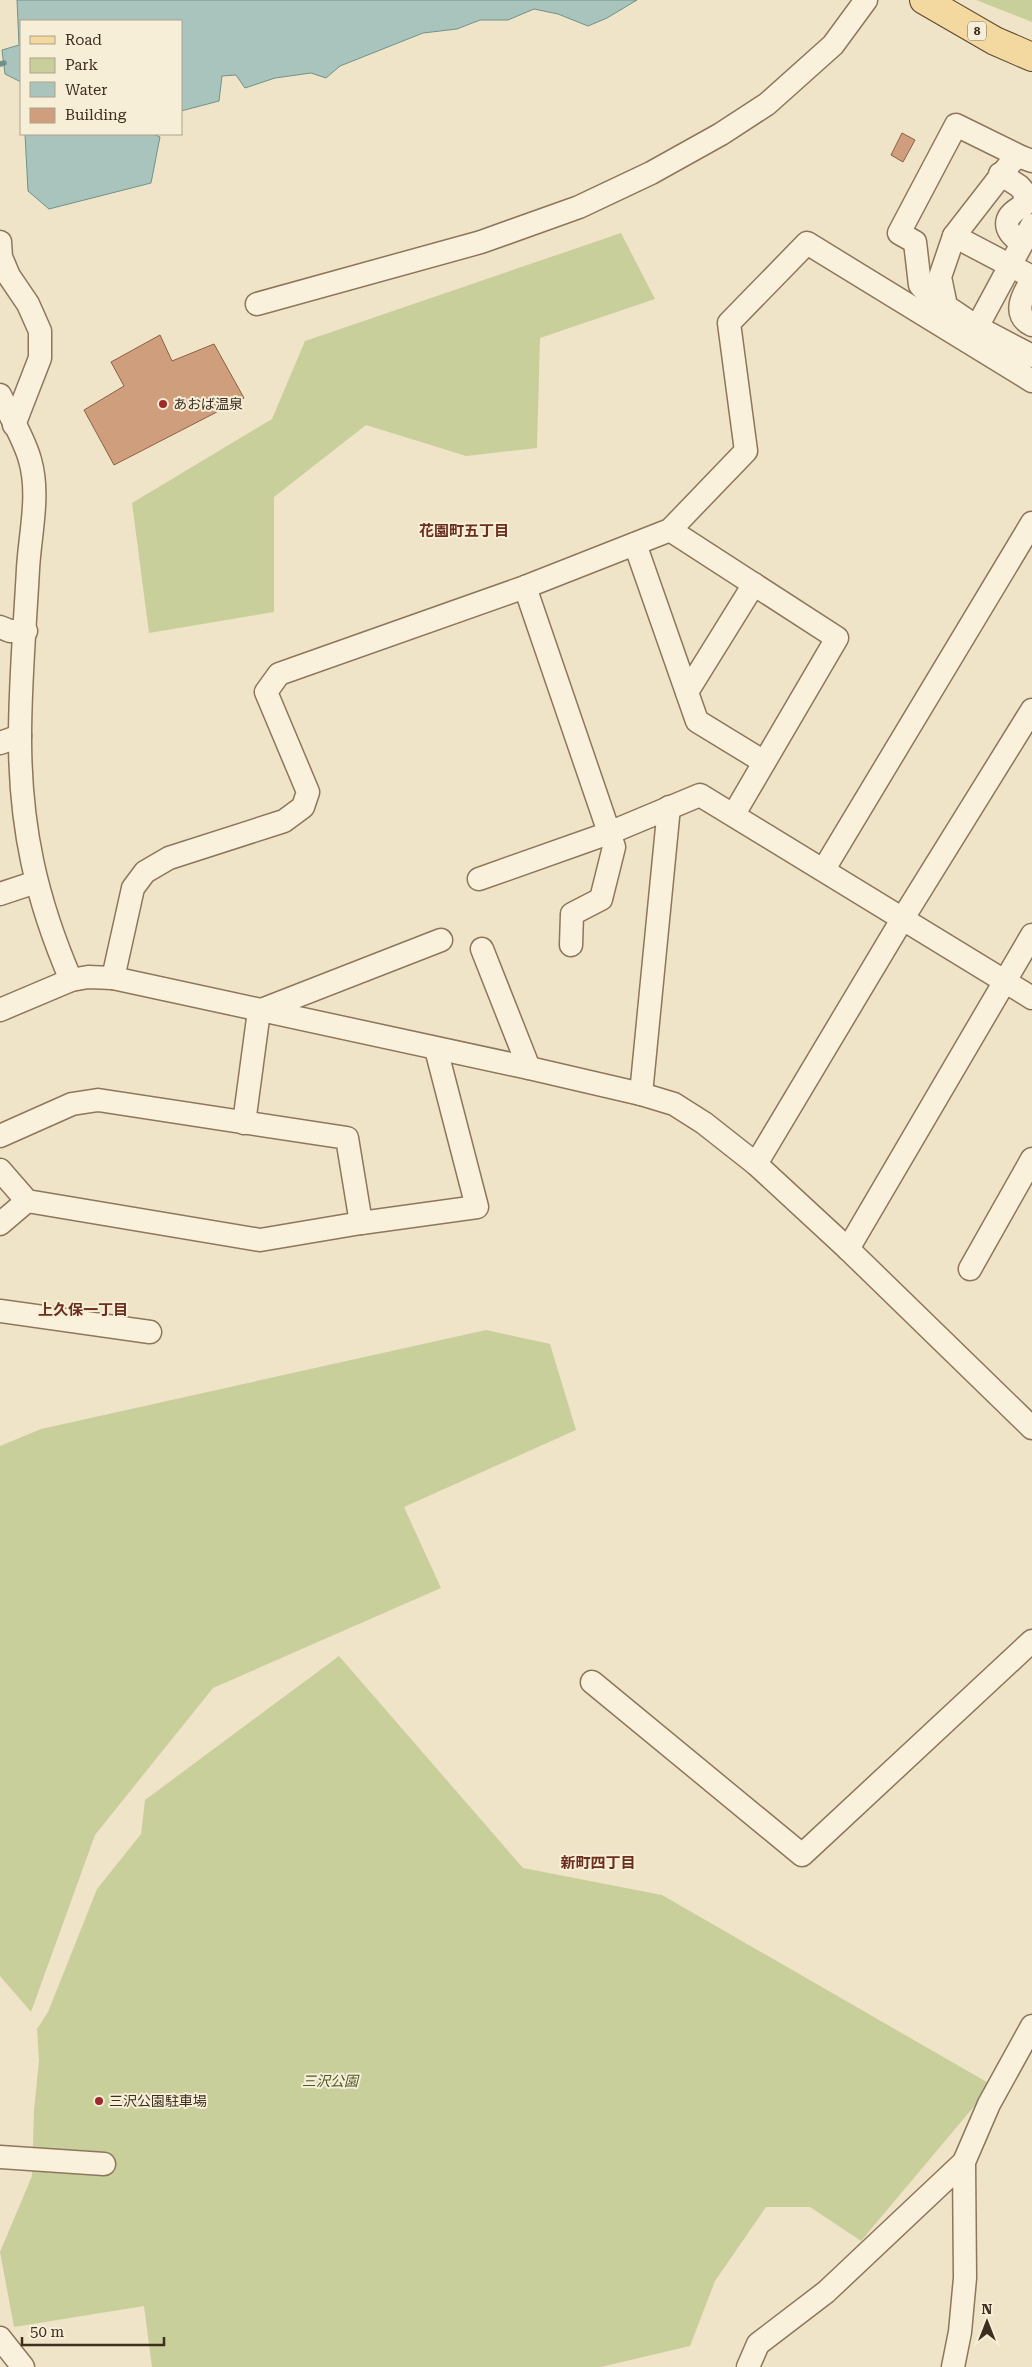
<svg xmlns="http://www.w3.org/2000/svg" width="1032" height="2367" font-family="'Roboto Serif','Noto Sans JP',serif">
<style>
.green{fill:#c9cf9b}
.water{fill:#a9c4bc;stroke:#6f938a}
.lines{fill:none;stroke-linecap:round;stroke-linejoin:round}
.stream{stroke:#6f938a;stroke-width:5.5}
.building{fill:#cf9f7d;stroke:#8d5f41}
.minor-casing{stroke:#8d765c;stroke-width:25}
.major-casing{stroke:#5b4430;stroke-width:30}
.minor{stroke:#faf1dc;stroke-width:22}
.major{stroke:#f3d9a0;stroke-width:28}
.poi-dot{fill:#9e2a2b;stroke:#f7eed8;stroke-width:2}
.labels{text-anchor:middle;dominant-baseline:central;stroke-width:4;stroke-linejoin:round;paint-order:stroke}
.shield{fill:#f7eed8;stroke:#756857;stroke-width:1}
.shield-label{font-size:12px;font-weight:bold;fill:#3d2e20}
.poi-label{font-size:14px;fill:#3d2e20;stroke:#f7eed8;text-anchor:start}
.park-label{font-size:14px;font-style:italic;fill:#4d5a26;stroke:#f7eed8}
.neighbourhood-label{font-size:15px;font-weight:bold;fill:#6b2e1e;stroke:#f7eed8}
</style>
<rect width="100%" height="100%" fill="#f0e4c8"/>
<g class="green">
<path d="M975,0h57v22l-56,-22z"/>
<path d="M621,233l34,66 -115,39 -3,110 -71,8 -100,-31 -92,72v115l-125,21 -17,-130 140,-84 33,-78z"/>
<path d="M486,1330l64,14 26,86 -172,77 37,81 -228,100 -118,147 -64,177 -31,-36v-530l41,-17z"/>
<path d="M339,1656l184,212 139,27 330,190 -131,156 -51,-34h-44l-51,74 -25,65 -89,21h-449l-8,-61 -130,21 -14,-75 32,-76 2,-66 5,-50 -2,-31 11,-17 49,-123 44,-55 4,-34z"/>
</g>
<g class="water">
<path d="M17,0h620l-30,18 -19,8 -30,-12 -24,-5 -26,11h-28l-23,9 -34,4 -83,33 -14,12 -15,-5 -36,5 -30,10 -9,-13 -14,1 -3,25 -38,10v-90h-160v61l-16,-8 -3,-24 17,-5z"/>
<path d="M25,134h128l7,3 -9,46 -102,26 -21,-18z"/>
</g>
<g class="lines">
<path class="stream" d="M0,64l4,-1"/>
</g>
<g class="building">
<path d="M902,133l13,7 -12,22 -12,-7z"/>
<path d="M160,335l12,26 42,-17 30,54 -130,67 -30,-55 40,-24 -13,-24z"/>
</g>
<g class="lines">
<g class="minor-casing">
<g id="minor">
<path d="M1032,161l-11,-4 -8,3 -59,76 -14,41 6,29 31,21 55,29"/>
<path d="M1000,174l19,12 7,8 -3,12c-22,11 -20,25 -1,37"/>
<path d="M954,236l78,41"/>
<path d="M0,242l1,15 8,19 19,28 12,27v27l-26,67"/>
<path d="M1032,280c-9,14 -21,35 0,45"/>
<path d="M257,304l224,-62 98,-35 72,-34 70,-39 46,-30 66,-59 33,-45"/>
<path d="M946,306l-18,-12 -8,-9 -5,-43 -16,-9 57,-108 65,32"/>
<path d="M977,327l55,-102"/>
<path d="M0,395c10,21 24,43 30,65 10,35 0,73 -2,109 -3,56 -8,113 -8,169 0,89 16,161 51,242"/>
<path d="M670,530l167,108 -103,176"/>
<path d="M635,544l62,177 67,41"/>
<path d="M525,587l89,260 -13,52 -29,15 -1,31"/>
<path d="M0,627l10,4h16"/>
<path d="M687,692l67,-108"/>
<path d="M0,743l20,-7"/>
<path d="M824,869l208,-346"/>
<path d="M479,879l130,-46 91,-38 332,203"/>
<path d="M0,894l36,-12"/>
<path d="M482,949l47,119"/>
<path d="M113,978l20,-90 12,-16 24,-14 115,-37 19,-14 5,-15 -42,-100 13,-18 246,-87 145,-57 76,-79 -17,-128 78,-80 225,138"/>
<path d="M0,1010l71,-30 17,-3 25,1 416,90 112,26 33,10 30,19 52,41 92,85 184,179"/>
<path d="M641,1094l28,-287"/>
<path d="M244,1123l15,-112 182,-71"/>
<path d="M0,1136l72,-32 26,-4 249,38 14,85"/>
<path d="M756,1164l147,-246 129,-208"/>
<path d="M0,1170l27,31 233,39 101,-17 116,-16 -41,-158"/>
<path d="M0,1224l27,-23"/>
<path d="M848,1249l184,-314"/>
<path d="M970,1269l62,-110"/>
<path d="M0,1311l150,21"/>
<path d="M592,1682l210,173 230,-214"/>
<path d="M0,2157l104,7"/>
<path d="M0,2338l23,29"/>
<path d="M748,2367l10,-23 68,-52 138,-130"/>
<path d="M953,2367l7,-35 5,-54 -1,-116 25,-58 43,-78"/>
</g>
</g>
<g class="major-casing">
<path id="major" d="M924,0l71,41 37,16"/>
</g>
<use href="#minor" class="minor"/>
<use href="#major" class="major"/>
</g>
<g class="poi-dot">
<circle cx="163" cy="404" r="5"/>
<circle cx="99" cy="2101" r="5"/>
</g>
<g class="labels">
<rect class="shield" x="968" y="21.5" width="18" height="19" rx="4"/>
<g class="shield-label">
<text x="977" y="31">8</text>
</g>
<g class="poi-label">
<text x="173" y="404">あおば温泉</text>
<text x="109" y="2101">三沢公園駐車場</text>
</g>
<g class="park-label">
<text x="330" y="2081">三沢公園</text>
</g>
<g class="neighbourhood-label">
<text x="464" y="531">花園町五丁目</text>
<text x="83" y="1310">上久保一丁目</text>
<text x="598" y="1863">新町四丁目</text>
</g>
</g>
<rect x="20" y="20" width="162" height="115" fill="#f7eed8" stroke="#ada18e"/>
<rect x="30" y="36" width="25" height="8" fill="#f3d9a0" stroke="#ada18e"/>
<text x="65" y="45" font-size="15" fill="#3d2e20">Road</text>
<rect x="30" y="58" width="25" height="15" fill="#c9cf9b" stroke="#ada18e"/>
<text x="65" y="70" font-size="15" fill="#3d2e20">Park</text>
<rect x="30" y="82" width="25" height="15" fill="#a9c4bc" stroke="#ada18e"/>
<text x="65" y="95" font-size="15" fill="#3d2e20">Water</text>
<rect x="30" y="108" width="25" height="15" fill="#cf9f7d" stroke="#ada18e"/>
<text x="65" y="120" font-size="15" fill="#3d2e20">Building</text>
<g transform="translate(987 2322)" stroke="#f7eed8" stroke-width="4" paint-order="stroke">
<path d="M0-4L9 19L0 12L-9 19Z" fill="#3d2e20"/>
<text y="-8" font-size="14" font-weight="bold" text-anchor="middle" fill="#3d2e20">N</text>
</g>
<path d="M22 2337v8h142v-8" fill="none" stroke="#3d2e20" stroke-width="2.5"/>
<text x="30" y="2337" font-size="15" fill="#3d2e20" stroke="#f7eed8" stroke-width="4" paint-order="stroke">50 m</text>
</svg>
